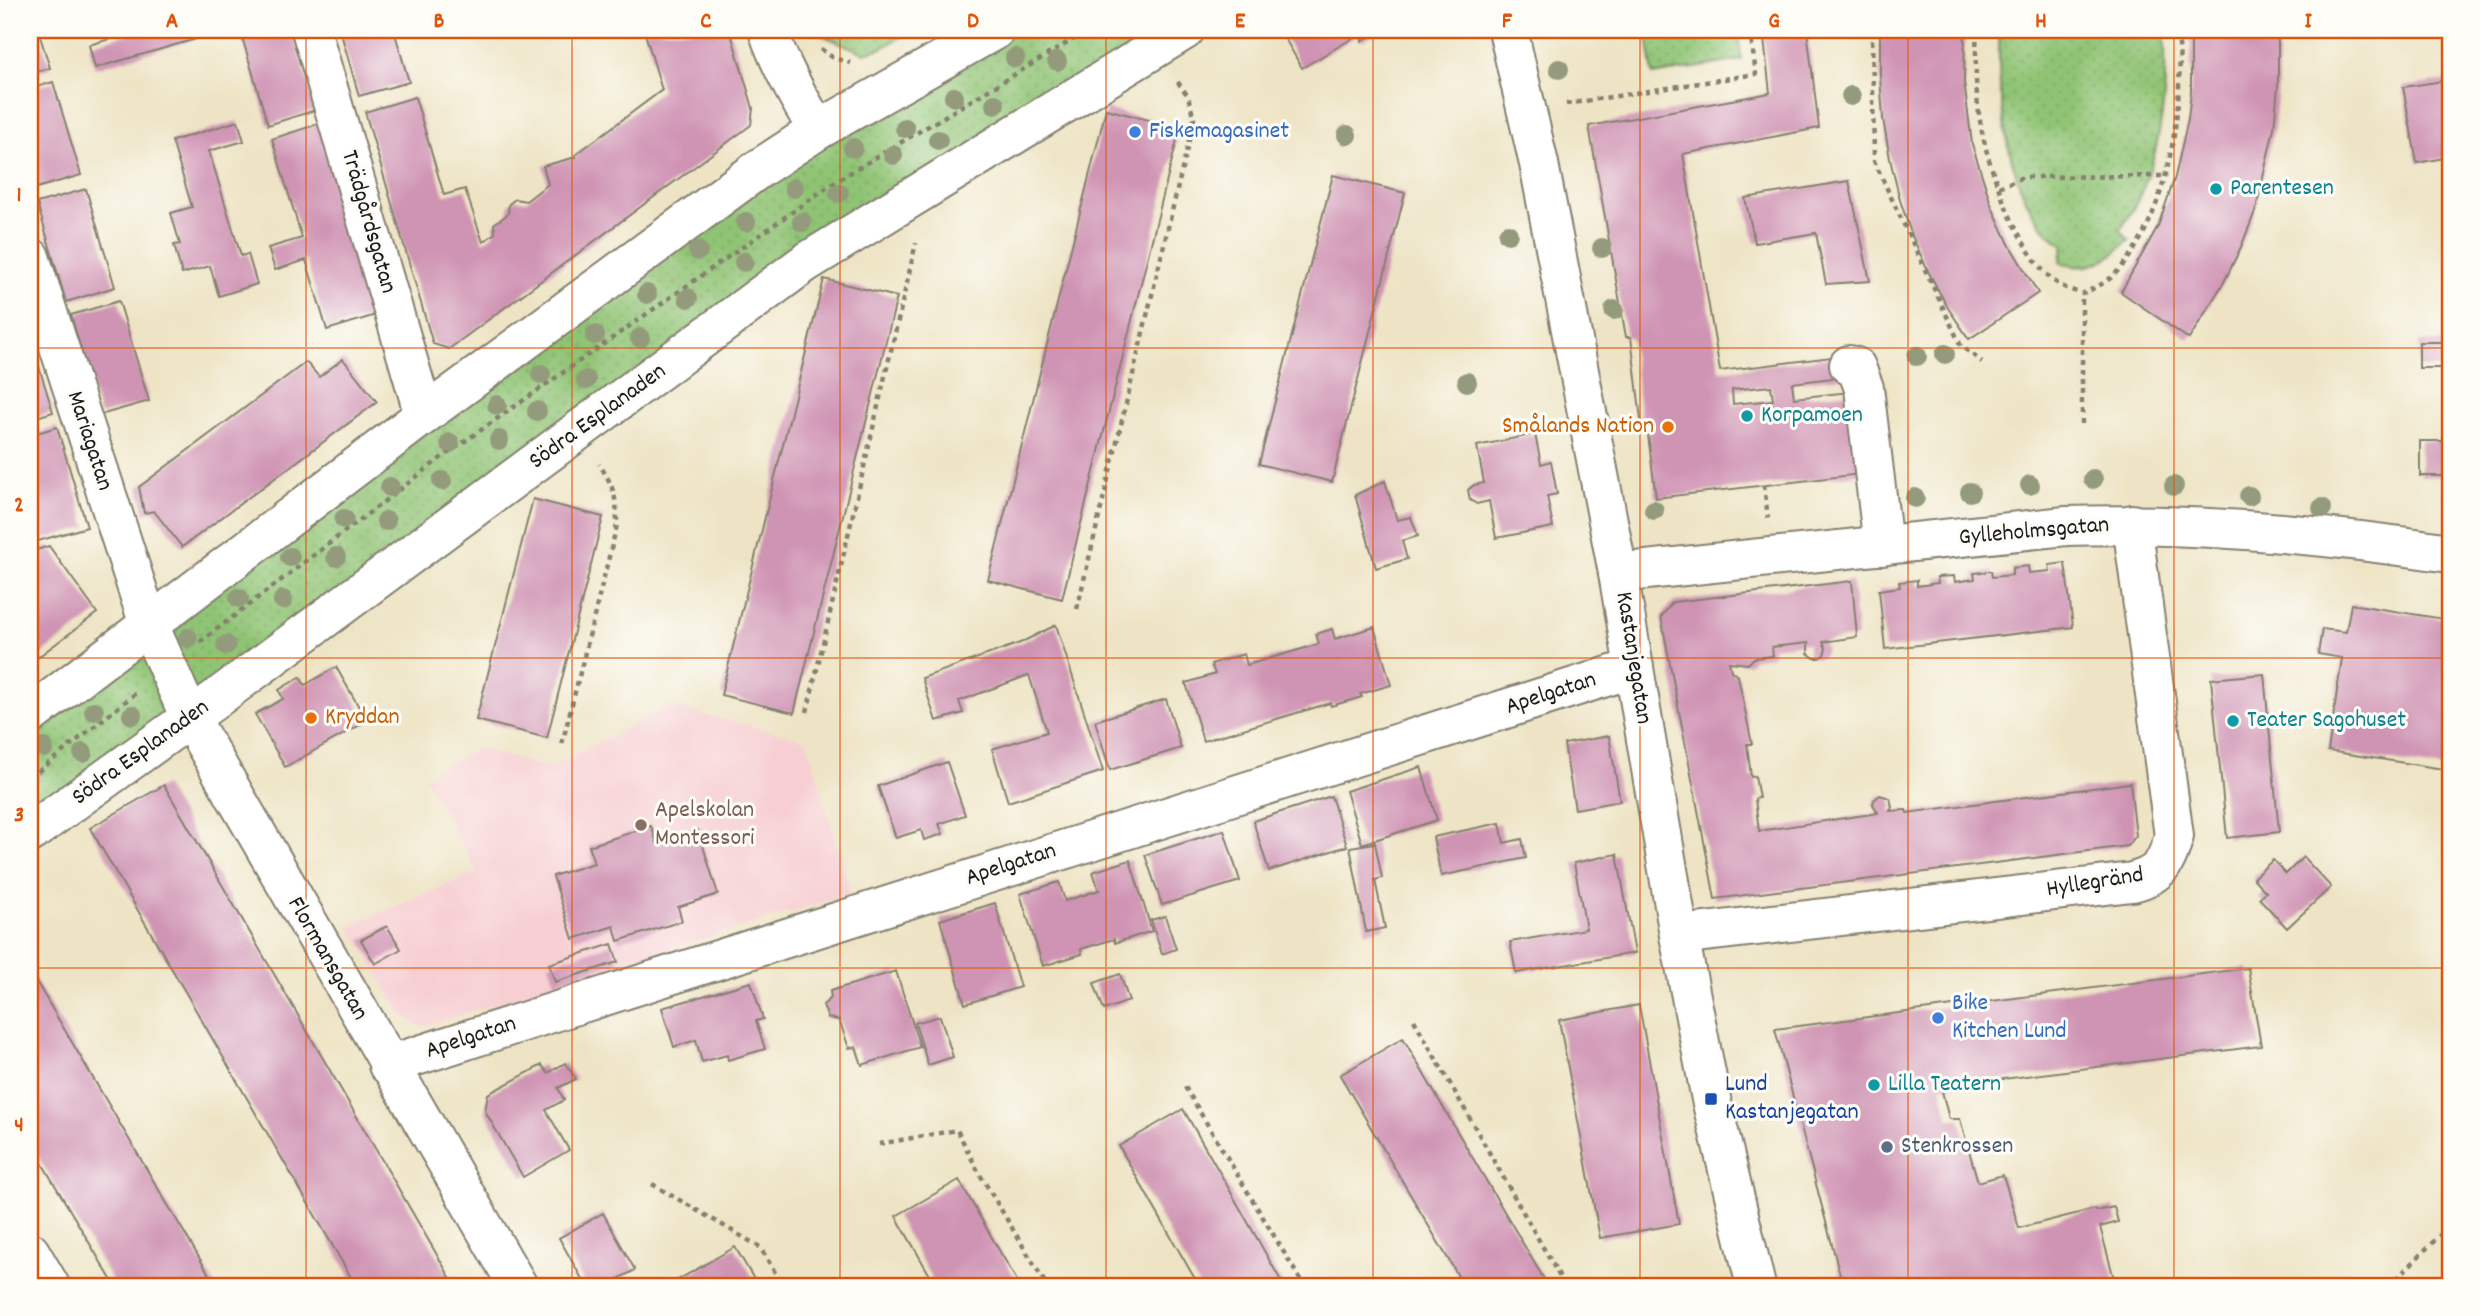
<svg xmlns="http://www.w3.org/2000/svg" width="2480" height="1316" font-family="Dekko,sans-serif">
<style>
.built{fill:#f7cfd3}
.green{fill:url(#green-dots);stroke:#567048;stroke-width:2}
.building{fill:#cf93b3;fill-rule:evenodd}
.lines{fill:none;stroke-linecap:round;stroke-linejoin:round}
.minor-casing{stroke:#858070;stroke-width:42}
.path{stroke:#858070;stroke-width:4.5;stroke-dasharray:5 5;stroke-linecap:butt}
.minor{stroke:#fff;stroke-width:38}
.tree{fill:#949b7c}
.grid{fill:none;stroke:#de560d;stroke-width:2;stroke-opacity:0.55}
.shop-dot{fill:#3f7fe0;stroke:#fdfcf7;stroke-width:2.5}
.culture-dot{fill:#0f9aa8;stroke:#fdfcf7;stroke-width:2.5}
.food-dot{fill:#e8710a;stroke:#fdfcf7;stroke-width:2.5}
.education-dot{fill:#8d6e63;stroke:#fdfcf7;stroke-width:2.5}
.transit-dot{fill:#1a4fb4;stroke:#fdfcf7;stroke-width:2.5}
.service-dot{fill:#5c6f8a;stroke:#fdfcf7;stroke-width:2.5}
.labels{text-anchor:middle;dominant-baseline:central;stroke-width:6;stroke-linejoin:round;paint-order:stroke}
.shop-label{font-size:24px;fill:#366cbe;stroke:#fdfcf7;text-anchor:start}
.culture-label{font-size:24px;fill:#0d838f;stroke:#fdfcf7;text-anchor:start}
.street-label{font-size:24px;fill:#1c1c1c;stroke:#fdfcf7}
.food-label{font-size:24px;fill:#c56008;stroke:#fdfcf7;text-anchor:end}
.education-label{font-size:24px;fill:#785e54;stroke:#fdfcf7;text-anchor:start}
.transit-label{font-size:24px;fill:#164399;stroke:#fdfcf7;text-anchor:start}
.service-label{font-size:24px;fill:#4e5e75;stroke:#fdfcf7;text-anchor:start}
.neatline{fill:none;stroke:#de560d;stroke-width:2.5}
.grid-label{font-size:23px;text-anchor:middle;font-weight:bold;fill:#de560d}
</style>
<defs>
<pattern id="green-dots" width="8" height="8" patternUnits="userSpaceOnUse" patternTransform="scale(1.75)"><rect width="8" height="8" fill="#90c475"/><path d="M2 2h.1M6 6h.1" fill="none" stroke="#7ca865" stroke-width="1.8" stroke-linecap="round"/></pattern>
</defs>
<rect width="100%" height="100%" fill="#fdfcf7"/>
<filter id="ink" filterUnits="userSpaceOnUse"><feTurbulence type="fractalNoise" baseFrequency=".0143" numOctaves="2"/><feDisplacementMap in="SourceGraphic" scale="14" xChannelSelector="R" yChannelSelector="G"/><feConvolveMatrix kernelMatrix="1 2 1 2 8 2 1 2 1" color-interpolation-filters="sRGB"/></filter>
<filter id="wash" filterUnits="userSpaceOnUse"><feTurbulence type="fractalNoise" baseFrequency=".00686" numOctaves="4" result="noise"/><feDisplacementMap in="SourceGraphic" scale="28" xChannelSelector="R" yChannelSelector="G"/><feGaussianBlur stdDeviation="1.57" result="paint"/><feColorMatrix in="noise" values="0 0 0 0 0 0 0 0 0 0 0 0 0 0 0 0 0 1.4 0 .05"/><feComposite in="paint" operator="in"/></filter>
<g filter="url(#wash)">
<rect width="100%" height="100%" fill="#eee4c5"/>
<path class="built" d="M669,706l138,34 44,153 -430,134 -19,-12 -53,-89 128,-54 -52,-95 53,-29 71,20z"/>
<g class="green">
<path d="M810,30h103l-31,18 -18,5z"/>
<path d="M995,30h190l-380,233 -775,570v-118l394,-300z"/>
<path d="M1646,30h91l5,30 -89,15z"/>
<path d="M2000,30h164c5,67 -4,144 -44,200l9,10c-20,20 -41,34 -69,22l4,-17c-57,-32 -69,-157 -64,-215z"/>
</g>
<g id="blocks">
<g class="building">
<path d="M30,30h8l12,38 -20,6z"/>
<path d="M141,30h53l2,9 -101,29 -6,-23z"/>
<path d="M240,30h52l24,80 -48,15z"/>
<path d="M340,30h54l15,52 -50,14z"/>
<path d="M644,30h86l23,78 -2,17 -302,224 -16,-5 -68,-232 50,-15 29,98 21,-6 18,53 12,-9 -1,-9 14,-10 1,-10 6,-5 11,2 22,-17 -5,-18 33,-9 -1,-2 87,-65z"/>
<path d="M1280,30h101l-19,11 -2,-7 -58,34z"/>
<path d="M1763,30h44l12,98 -136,26 37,217 127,-16 2,21 -57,7 2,15 56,-6 11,82 -205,24 -9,-71 -5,1 -11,-91h-5l-37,-211 181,-33zM1771,386l2,14 -40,4 -1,-14z"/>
<path d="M1880,30h85l-1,52 8,62 20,63 17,37 29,49 -69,46 -21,-31 -19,-35 -17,-37 -12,-36 -10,-41 -7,-40 -3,-43z"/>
<path d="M2191,30h86l1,12v44l-4,42 -18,81 -15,38 -17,35 -35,57 -68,-47 37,-66 17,-49 13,-58 3,-27z"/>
<path d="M2450,80v77l-33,6 -14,-76z"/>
<path d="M53,82l28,93 -48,14 -3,-11v-89z"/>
<path d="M1106,109l74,19 -118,471 -74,-19z"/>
<path d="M238,121l6,20 -35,10 32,105 7,-2 9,30 -38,12 -9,-30 -28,8 -8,-29 6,-1 -9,-31 21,-6 -20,-66z"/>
<path d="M321,123l58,191 -52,16 -21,-70 -31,10 -7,-22 34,-10 -30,-99z"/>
<path d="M1333,175l72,18 -73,289 -73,-18z"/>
<path d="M1849,181l21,100 -44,3 -10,-51 -61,10 -10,-45z"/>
<path d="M86,189l29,98 -49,15 -29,-99z"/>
<path d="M824,279l73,18 -103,416 -73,-18z"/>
<path d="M119,301l30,100 -49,14 -29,-100z"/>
<path d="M2447,311h3v57h-31v-26h28z"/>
<path d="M30,338l23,74 -23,7z"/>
<path d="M343,359l34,43 -195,145 -28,-36 -10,2 -5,-26 167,-125 13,15z"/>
<path d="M2444,419h6v81h-6v-24h-24v-35h24z"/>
<path d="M57,427l30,100 -49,14 -8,-27v-79z"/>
<path d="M1535,434l6,30 10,-3 6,33 -10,2 6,31 -57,11 -7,-37 -12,3 -7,-4 -2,-10 6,-5 10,-2 -7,-37z"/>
<path d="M1385,481l12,39 14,-3 7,19 -16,5 5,18 -31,9 -21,-73z"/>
<path d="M533,499l70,18 -56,221 -71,-18z"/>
<path d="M49,546l48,67 -67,50v-111z"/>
<path d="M2065,563l8,64 -188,22 -6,-59 21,-3 -1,-5 18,-2v6l21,-3 -1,-6 17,-1 1,6 20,-3 -1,-6 17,-2 1,6 20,-2v-7l16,-2 1,7 21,-2 -1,-6z"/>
<path d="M1852,581l5,56 -34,5 3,6 -2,7 -5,3h-5l-6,-5v-10l-36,4 1,9 -19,2 -6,6 -19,-2 2,9 7,5 14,68h-5l4,33 4,-1 4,22 -4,1 4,32 119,-18 -5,-9 1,-4 6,-5 10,3 2,9 -2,4 16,-1 1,3 223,-30 6,53 -9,10 -412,53 -54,-282 12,-15z"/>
<path d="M2351,604l99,16v150l-122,-19 14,-93 -24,-4 4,-25 24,3z"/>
<path d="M1056,625l47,146 -95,31 -16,-53 55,-17 -18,-57 -70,26 4,12 -27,8 -14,-43 98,-35z"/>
<path d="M1374,627l17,58 -31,9 2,3 -31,9 -1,-3 -127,38 -17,-58 29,-9 -4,-10 33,-10 3,11 72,-21 -3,-10 16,-5 3,10z"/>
<path d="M336,667l31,54 -82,46 -30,-53 28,-15 -4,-9 21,-13 5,8z"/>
<path d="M2264,674l15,158 -52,6 -16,-159z"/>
<path d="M1166,699l15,49 -71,22 -15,-49z"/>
<path d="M1609,736l11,65 -45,8 -11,-65z"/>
<path d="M947,762l18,53 -26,9 4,10 -19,6 -3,-10 -25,8 -18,-52z"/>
<path d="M1421,767l16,53 -75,24 -16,-53z"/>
<path d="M164,785l117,201 174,300h-99l-22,-38 -244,-420z"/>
<path d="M1331,796l16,50 -78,25 -16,-50z"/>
<path d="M1500,823l4,20 18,-4 4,19 -85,18 -8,-39z"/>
<path d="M651,826l6,17 41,-13 20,64 -40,13 4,14 -64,20 -4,-15 -41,13 -20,-63 41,-13 -5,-17z"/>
<path d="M1224,830l16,51 -78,24 -17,-50z"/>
<path d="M1375,843l7,35 -7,2 10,48 -19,4 -16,-85z"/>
<path d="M1617,854l18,99 -119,20 -6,-31 76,-13 -12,-66z"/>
<path d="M2303,857l28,30 -44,41 -28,-30 7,-6 -13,-14 20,-18 13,14z"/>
<path d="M1130,860l22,71 -37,12 -1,-4 -33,10 1,5 -39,12 -23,-72 39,-12 6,19 34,-11 -6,-18z"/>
<path d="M995,903l25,84 -55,17 -25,-84z"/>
<path d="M1165,916l11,33 -14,5 -11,-34z"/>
<path d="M387,926l14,23 -26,15 -14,-24z"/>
<path d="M612,944l6,18 -63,20 -6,-18z"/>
<path d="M2248,968l13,78 -320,41 8,32h11l18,63 25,-7 16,53 76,-19 1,2 18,-4 4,15 -18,5 16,59h-273l-68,-257z"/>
<path d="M30,971l123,209 63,106h-101l-85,-143z"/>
<path d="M896,971l24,76 -58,18 -6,-18 -7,1 -10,-28 -11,-2 -5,-13 8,-7 -1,-7z"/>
<path d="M1120,974l9,27 -25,9 -10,-27z"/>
<path d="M751,982l12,37 -7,2 9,28 -37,11 -1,-5 -25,7 -6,-22 -22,7 -12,-39z"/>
<path d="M1639,1005l40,219 -79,14 -41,-218z"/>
<path d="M940,1016l13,41 -25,8 -13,-42z"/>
<path d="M1403,1038l41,71 104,177h-84l-124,-211z"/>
<path d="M565,1063l11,16 -18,9 6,12 -18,10 23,40 -46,27 -38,-66 3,-17 54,-29 6,8z"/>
<path d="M1183,1109l41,71 60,106h-85l-80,-140z"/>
<path d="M959,1180l36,63 25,43h-84l-40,-70z"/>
<path d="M603,1213l32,57 -30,16h-19l-27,-48z"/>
<path d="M735,1247l23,39h-86l-1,-2z"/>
</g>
</g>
</g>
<g filter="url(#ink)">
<use href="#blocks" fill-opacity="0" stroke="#858070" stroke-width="2"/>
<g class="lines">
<g class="minor-casing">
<g id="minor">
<path d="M311,30l113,385"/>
<path d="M768,30c12,36 30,68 50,100"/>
<path d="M1508,30l31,134 79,409 61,362 32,164 45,187"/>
<path d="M30,257l119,368 41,93 328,568"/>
<path d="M1849,365l7,2 8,21 19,158"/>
<path d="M1618,573l448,-47c129,-4 257,8 384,27"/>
<path d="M30,715l394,-300 336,-247 58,-38 177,-100"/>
<path d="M30,833l160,-115 615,-455 380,-233"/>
<path d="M1679,935l453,-53c29,-7 34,-19 42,-46l-42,-312"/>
<path d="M388,1065l1246,-397"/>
<path d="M30,1252l20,34"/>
</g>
</g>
<g class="path">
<path d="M1872,30l2,131 87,185 21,16"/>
<path d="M1977,30c-2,32 -2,64 4,96 7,43 40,133 76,157 7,5 17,8 25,11 10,-5 24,-11 32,-19 55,-55 71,-171 64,-245"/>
<path d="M821,49l11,8 18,6"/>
<path d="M1566,104l190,-30 -6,-44"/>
<path d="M1999,187l24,-10 141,-1"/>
<path d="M2082,424v-130"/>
<path d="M1764,485l4,33"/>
<path d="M1077,609l117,-490 -6,-23 -11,-15"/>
<path d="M200,642l241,-184 397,-278 251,-150"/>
<path d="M807,712l109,-469"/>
<path d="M562,744l55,-219c0,-26 -3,-39 -18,-61"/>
<path d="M30,778l106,-85"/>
<path d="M1414,1020l151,266"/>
<path d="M1185,1087l119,199"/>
<path d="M879,1144l78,-14 22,43 68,113"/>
<path d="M652,1184l108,63 23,39"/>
<path d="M2389,1286l61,-61"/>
</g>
<use href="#minor" class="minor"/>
</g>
<g class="tree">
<circle cx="1015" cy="58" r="10"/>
<circle cx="1057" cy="61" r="10"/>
<circle cx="1559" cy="69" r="10"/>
<circle cx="1851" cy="96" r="10"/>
<circle cx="954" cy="97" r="10"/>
<circle cx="995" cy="104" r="10"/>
<circle cx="905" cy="128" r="10"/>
<circle cx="1347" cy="135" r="10"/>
<circle cx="938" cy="140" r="10"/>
<circle cx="853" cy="148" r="10"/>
<circle cx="893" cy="155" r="10"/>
<circle cx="794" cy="188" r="10"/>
<circle cx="839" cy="193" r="10"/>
<circle cx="746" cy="222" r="10"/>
<circle cx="802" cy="222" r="10"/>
<circle cx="1508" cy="234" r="10"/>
<circle cx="1602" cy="248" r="10"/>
<circle cx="698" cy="251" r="10"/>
<circle cx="744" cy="262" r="10"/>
<circle cx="647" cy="294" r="10"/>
<circle cx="688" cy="298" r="10"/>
<circle cx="1614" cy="310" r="10"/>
<circle cx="595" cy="335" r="10"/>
<circle cx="640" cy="338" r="10"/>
<circle cx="1945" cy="354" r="10"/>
<circle cx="1917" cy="356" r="10"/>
<circle cx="541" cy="374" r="10"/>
<circle cx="586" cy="380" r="10"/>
<circle cx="1467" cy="382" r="10"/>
<circle cx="497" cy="405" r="10"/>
<circle cx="537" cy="411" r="10"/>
<circle cx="499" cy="440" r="10"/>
<circle cx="450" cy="443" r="10"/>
<circle cx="2093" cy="479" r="10"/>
<circle cx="442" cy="481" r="10"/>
<circle cx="2030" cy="485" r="10"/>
<circle cx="2174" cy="486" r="10"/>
<circle cx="390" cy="487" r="10"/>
<circle cx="1970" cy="492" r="10"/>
<circle cx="2249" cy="496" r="10"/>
<circle cx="1915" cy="498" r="10"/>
<circle cx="2322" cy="508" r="10"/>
<circle cx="1654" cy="510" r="10"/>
<circle cx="344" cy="519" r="10"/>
<circle cx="386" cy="521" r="10"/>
<circle cx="290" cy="557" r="10"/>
<circle cx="336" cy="557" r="10"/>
<circle cx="239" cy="598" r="10"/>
<circle cx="283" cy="600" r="10"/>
<circle cx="188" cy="638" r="10"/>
<circle cx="226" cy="645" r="10"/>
<circle cx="94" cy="711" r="10"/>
<circle cx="132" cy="715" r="10"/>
<circle cx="44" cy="748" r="10"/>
<circle cx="83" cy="753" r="10"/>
</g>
</g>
<path class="grid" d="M306,30v1256M572,30v1256M840,30v1256M1106,30v1256M1373,30v1256M1640,30v1256M1908,30v1256M2174,30v1256M30,348h2420M30,658h2420M30,968h2420"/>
<g class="shop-dot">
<circle cx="1135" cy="132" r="7"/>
<circle cx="1938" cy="1018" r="7"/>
</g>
<g class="culture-dot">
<circle cx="2216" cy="189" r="7"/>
<circle cx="1747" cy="416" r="7"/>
<circle cx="2233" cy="721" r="7"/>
<circle cx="1874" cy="1085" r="7"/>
</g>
<g class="food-dot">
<circle cx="1668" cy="427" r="7"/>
<circle cx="311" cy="718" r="7"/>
</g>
<circle class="education-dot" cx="641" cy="825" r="7"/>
<rect class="transit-dot" x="1704" y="1092" width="14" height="14" rx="3.5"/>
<circle class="service-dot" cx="1887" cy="1147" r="7"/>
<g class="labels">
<g class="shop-label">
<text x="1149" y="132">Fiskemagasinet</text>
<text x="1952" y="1004">Bike<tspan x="1952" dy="28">Kitchen Lund</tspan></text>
</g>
<g class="culture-label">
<text x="2230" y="189">Parentesen</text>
<text x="1761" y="416">Korpamoen</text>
<text x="2247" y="721">Teater Sagohuset</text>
<text x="1888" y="1085">Lilla Teatern</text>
</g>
<g class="street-label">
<text transform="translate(368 222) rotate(74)">Trädgårdsgatan</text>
<text transform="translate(598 417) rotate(-36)">Södra Esplanaden</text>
<text transform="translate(89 441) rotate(72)">Mariagatan</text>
<text transform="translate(2034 532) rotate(-5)">Gylleholmsgatan</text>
<text transform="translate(1633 658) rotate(81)">Kastanjegatan</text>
<text transform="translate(1551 694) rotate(-18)">Apelgatan</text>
<text transform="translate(141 753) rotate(-36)">Södra Esplanaden</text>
<text transform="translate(1011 865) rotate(-18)">Apelgatan</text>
<text transform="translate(2095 883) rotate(-9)">Hyllegränd</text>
<text transform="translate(327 959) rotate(60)">Flormansgatan</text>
<text transform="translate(471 1038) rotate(-18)">Apelgatan</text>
</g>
<g class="food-label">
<text x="1654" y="427">Smålands Nation</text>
<text x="325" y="718" text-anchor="start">Kryddan</text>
</g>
<g class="education-label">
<text x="655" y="811">Apelskolan<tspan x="655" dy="28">Montessori</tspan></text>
</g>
<g class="transit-label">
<text x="1725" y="1085">Lund<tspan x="1725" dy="28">Kastanjegatan</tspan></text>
</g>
<g class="service-label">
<text x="1901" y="1147">Stenkrossen</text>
</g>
</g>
<rect width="2480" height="1316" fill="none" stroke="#fdfcf7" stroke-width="77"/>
<rect x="38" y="38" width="2404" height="1240" class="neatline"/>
<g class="grid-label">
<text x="172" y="27">A</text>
<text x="439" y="27">B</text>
<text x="706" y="27">C</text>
<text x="973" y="27">D</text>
<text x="1240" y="27">E</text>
<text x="1507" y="27">F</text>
<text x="1774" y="27">G</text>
<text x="2041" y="27">H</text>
<text x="2308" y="27">I</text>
<text x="19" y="201">1</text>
<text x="19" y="511">2</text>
<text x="19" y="821">3</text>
<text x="19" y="1131">4</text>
</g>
</svg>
